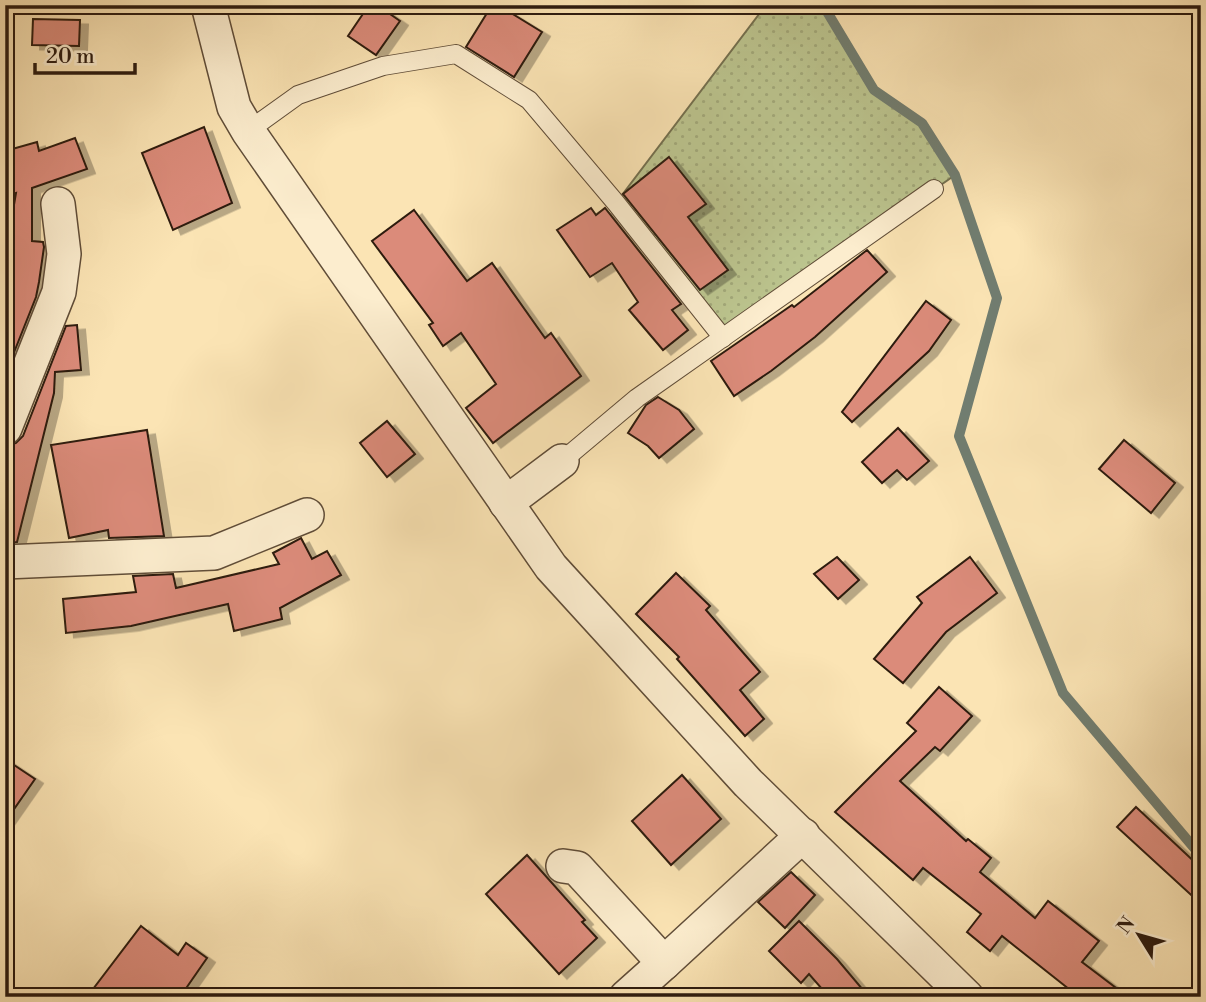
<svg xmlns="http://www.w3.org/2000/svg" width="1206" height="1002" font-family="'Libre Bodoni',serif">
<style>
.grass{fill:url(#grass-dots);stroke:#74704f;stroke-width:2}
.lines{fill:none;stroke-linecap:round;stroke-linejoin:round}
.stream{stroke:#717d70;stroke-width:10}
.building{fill:#db8b7a;stroke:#2d1b0f;stroke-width:2;filter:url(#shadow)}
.service-casing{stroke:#604d38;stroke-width:20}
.minor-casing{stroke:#604d38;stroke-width:36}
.service{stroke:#fcedce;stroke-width:18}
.minor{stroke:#fcedce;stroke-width:33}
</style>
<defs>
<pattern id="grass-dots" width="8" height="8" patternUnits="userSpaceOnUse" patternTransform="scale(1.75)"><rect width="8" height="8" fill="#bcc58f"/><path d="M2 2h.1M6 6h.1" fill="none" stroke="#a2a97a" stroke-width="1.8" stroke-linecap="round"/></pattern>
<filter id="shadow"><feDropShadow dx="8" dy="4.5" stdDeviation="0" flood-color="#0004"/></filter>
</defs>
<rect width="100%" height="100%" fill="#fbe4b4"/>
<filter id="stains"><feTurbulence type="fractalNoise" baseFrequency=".00286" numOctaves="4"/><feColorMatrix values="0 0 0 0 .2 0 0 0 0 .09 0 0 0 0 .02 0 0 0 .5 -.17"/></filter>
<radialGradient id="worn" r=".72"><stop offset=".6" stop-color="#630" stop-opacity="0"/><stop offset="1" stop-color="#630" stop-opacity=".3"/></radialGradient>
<path class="grass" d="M766,5h57l51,85 48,33 33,52 -232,163 -107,-135z"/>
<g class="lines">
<path class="stream" d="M823,5l51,85 48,33 33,52 42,123 -38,138 104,257 138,163"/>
</g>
<g class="building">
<path d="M369,5h8l23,16 -24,34 -28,-19z"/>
<path d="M492,5h6l44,27 -28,45 -48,-30z"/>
<path d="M33,19l47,1 -1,26 -47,-1z"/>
<path d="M204,127l28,76 -59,27 -31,-77z"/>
<path d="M75,138l12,31 -55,19v53l11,1 1,5 -5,35 -3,15 -31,78v-117l11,-65 -6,2v-15l-5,1v-30l32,-9 2,9z"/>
<path d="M669,157l37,47 -18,13 40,53 -28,20 -77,-96z"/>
<path d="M591,208l5,7 9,-7 76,96 -9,6 16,20 -25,20 -34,-40 9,-8 -26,-39 -22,14 -33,-47z"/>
<path d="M414,210l53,71 25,-18 53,75 6,-5 30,43 -88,67 -27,-35 30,-24 -35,-51 -18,13 -14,-21 4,-2 -61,-82z"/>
<path d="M867,250l20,22 -72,65 -44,34 -37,25 -23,-35 81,-56 2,2z"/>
<path d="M926,301l25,19 -22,31 -77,71 -10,-10z"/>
<path d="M77,325l4,45 -26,2 -1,21 -37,149 -12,1v-96l11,-4 7,-7 43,-110z"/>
<path d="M658,397l21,13 15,19 -35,29 -11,-12 -20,-13 18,-28z"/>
<path d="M387,421l28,33 -28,23 -27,-34z"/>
<path d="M898,428l31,33 -22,19 -10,-10 -15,13 -20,-21z"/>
<path d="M147,430l17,106 -55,2 -1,-8 -39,8 -18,-93z"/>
<path d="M1124,440l51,43 -24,30 -52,-44z"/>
<path d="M301,538l11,21 15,-8 14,24 -61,33 2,11 -48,12 -6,-27 -97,22 -65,7 -3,-34 73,-7 -3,-16 40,-2 3,14 103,-24 -6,-11z"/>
<path d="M837,557l22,23 -21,19 -24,-25z"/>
<path d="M970,557l27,36 -51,39 -43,51 -29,-24 48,-56 -5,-6z"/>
<path d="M676,573l34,33 -4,4 54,62 -20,18 24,29 -19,17 -68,-77 2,-2 -43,-43z"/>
<path d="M939,687l33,29 -32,35 -5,-4 -35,34 66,60 2,-2 23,19 -11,14 55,46 13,-17 51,40 -17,21 46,35h-49l-77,-61 -12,15 -23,-19 14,-18 -58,-46 -10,12 -78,-68 81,-81 -9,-8z"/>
<path d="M5,759l30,20 -30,43z"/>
<path d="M682,775l39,44 -50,46 -39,-44z"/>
<path d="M1136,807l65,61v36l-84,-77z"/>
<path d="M527,855l58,65 -3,2 15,16 -38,36 -73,-80z"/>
<path d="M791,872l24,23 -30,33 -27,-26z"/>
<path d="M799,921l38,38 32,38h-40l-20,-23 -8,9 -32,-32z"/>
<path d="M141,926l37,29 8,-12 21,15 -27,39h-93z"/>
</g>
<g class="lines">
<g class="service-casing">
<g id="service">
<path d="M248,131l50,-36 85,-29 73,-12 73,46 87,103 107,135"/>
<path d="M562,461l75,-63 297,-209"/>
</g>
</g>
<g class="minor-casing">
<g id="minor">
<path d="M208,5l26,102 14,24 303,436 197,216 219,214"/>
<path d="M5,428l54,-136 5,-38 -6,-50"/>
<path d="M506,503l56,-42"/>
<path d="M5,562l209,-9 93,-38"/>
<path d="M563,866l14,2 87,95 139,-128"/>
<path d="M626,997l38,-34"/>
</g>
</g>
<use href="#service" class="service"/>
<use href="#minor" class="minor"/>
</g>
<rect width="1206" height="1002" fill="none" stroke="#fbe4b4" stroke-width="28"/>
<rect x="7" y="7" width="1192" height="988" fill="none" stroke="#2d1b0f" stroke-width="3.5"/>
<rect x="14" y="14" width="1178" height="974" fill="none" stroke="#2d1b0f" stroke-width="2"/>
<g transform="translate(1139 935) rotate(307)" stroke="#fcedce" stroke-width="5" paint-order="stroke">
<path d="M0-5L12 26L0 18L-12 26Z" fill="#2d1b0f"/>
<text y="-10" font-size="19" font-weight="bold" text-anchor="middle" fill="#2d1b0f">N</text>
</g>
<path d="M35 63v10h100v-10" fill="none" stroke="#2d1b0f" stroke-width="3.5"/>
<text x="46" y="63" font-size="21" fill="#2d1b0f" stroke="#fcedce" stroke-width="5" paint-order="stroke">20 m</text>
<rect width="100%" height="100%" filter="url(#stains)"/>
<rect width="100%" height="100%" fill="url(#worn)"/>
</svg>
